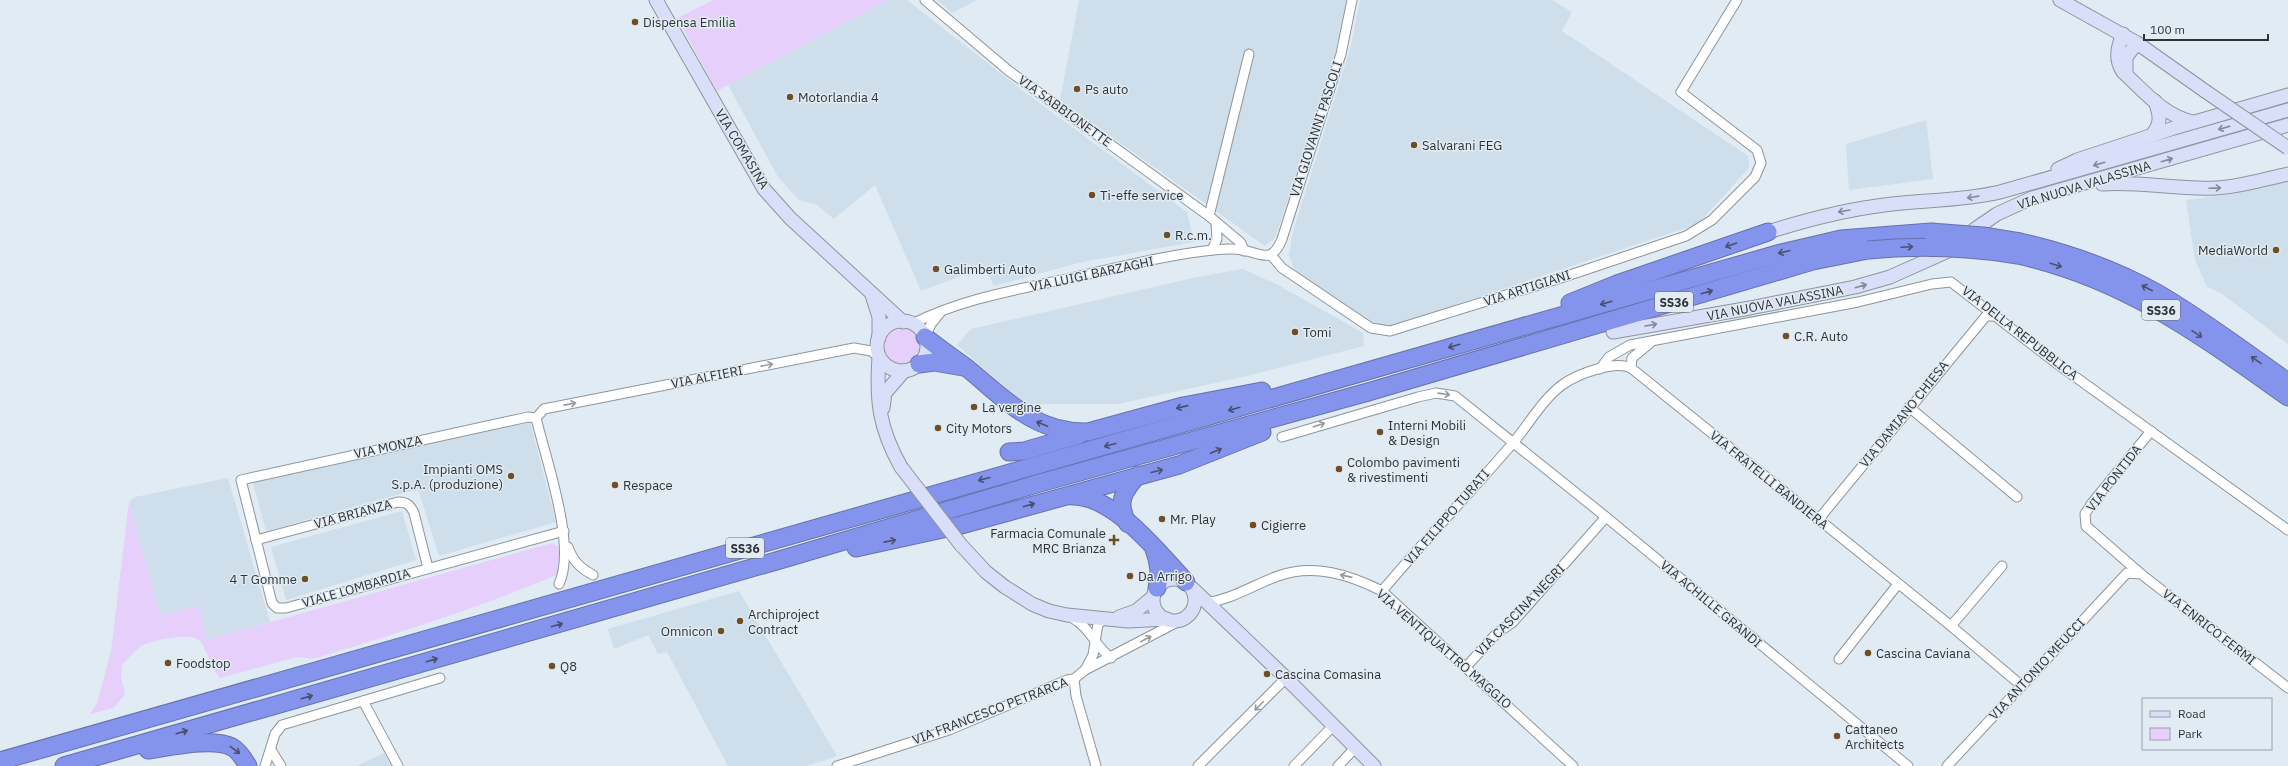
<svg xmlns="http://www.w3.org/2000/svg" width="2288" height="766" font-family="'IBM Plex Sans',sans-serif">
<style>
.built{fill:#cedeeb}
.green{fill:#e7cffb}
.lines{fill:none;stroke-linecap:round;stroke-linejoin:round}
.street-casing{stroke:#8c959c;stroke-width:11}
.secondary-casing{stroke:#8c959c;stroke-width:15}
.highway-casing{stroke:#6771ac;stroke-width:19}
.street{stroke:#fff;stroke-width:9}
.secondary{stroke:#dadff9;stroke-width:13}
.highway{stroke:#8493ec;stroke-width:17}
.secondary-bridge-casing{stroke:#8c959c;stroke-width:15;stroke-linecap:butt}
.highway-bridge-casing{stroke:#6771ac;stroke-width:19;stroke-linecap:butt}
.secondary-bridge{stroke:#dadff9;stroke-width:13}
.highway-bridge{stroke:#8493ec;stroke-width:17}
.oneway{stroke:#858998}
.oneway2{stroke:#49506d}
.oneway3{stroke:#98999a}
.poi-dot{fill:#6f4e25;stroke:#e1ebf3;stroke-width:1.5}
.labels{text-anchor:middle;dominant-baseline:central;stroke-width:3;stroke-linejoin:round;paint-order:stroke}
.shield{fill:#e1ebf3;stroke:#656a6f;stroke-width:1}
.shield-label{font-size:12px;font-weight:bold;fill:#303336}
.poi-label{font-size:13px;fill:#303336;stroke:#e1ebf3;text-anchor:start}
.street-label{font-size:13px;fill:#303336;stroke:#e1ebf3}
</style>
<rect width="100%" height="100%" fill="#e1ebf3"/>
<g class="built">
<path d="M888,0h19l119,93 161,119 7,30 -112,20 -88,24 -10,-19 -63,24 -46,-106 -41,34 -17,-14 -18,-5 -21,-23 -50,-92z"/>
<path d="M937,0h40l-25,13z"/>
<path d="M1079,0h267l-3,24 -21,76 -47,138 -10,8 -205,-146z"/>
<path d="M1360,0h192l20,12 -10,19 186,125 1,12 -51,56 -304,101h-21l-76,-48 -8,-22 4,-24 58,-185z"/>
<path d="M1926,120l7,59 -84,11 -3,-46z"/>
<path d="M2288,181v163l-67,-51 -14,-6 -12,-27 -9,-60 47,-6z"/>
<path d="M1243,269l35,16 85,48 1,13 -117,30 -129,28h-94l-67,-59 14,-16 226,-52z"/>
<path d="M530,422l26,100 -117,34 -21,-67 -152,42 -14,-52 228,-49z"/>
<path d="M228,478l42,144 -63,18 -47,-25 -31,-113 6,-5z"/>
<path d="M402,511l14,49 -130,40 -15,-53z"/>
<path d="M739,591l66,111 32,54 -30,10h-79l-61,-114 -9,2 -10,-19 -34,14 -6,-20z"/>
<path d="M384,753l7,13h-35z"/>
</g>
<g class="green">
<path d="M713,0h175l-171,91 -40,-73z"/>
<circle cx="903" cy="347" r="18"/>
<path d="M129,502l31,113 39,-9 8,34 345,-97 6,3 3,19 -2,9c-80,34 -162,59 -245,85l-17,-2 -77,21c-9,-10 -14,-31 -21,-38 -9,-8 -50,0 -59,7 -7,5 -12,12 -18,17l-1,12 4,18 -11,14 -24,6 7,-11 14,-52z"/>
</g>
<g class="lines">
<g class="street-casing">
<g id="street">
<path d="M925,0l84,71 200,145 32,27 3,8"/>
<path d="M1209,216l40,-162"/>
<path d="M1212,250l5,-11 -1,-16"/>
<path d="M1271,255l11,13 89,60 19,3 174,-54 122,-41 26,-16 43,-43 6,-14 -4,-13 -76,-58 56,-92"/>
<path d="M912,324c51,-26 109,-35 163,-47 46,-10 91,-22 138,-27 10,-1 20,-2 30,0 19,4 29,14 39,-11l59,-185 11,-54"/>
<path d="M925,337l6,-13 9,-11"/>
<path d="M1631,368l1,-10 18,-15"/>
<path d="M1600,369l9,-12 21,-12 228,-43 74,-18 19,-2 105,81 232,167"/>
<path d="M1909,407l108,90"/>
<path d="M536,418l-8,-1 -287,63 31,123 5,5h9l278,-77"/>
<path d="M536,418l8,-9 310,-61 17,3 8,6"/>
<path d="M536,418c10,42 41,128 23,166"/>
<path d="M1282,437l136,-40 18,-4 19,3 151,121 302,249"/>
<path d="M1818,520l168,-204h9"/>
<path d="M256,540l142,-38c9,0 12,3 16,11l14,55"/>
<path d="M568,547c5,14 12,21 25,28"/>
<path d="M2141,574l-55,-48 -1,-12 7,-11 59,-72"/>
<path d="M1382,591c42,-50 88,-98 131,-148 16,-19 30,-44 49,-58 15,-11 53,-25 69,-17l320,258 71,60"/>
<path d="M1206,603c27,-4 47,-18 72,-27 36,-13 72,-1 104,15l191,175"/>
<path d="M1071,617c21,12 22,27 40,41"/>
<path d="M1951,626l51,-60"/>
<path d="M1839,659l59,-75"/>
<path d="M1466,667l30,-33 17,-12 93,-105"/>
<path d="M1085,670l8,-15 5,-31 8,-6"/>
<path d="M363,701l35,65"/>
<path d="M271,750l10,16"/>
<path d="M265,766l10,-32 7,-9 158,-47"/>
<path d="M837,766l112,-36 118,-50 7,-1"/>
<path d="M1096,766l-20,-70 -2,-17 11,-9 96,-50"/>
<path d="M1198,766l88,-88"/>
<path d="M1294,766l39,-40"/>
<path d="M1338,766l17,-18"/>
<path d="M1947,766l180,-193 14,1 147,114"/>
</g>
</g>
<g class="secondary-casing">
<g id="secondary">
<path d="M656,0l108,189 26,29 113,104"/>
<path d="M2060,0l77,43 68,48"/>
<path d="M2123,34c-6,14 -8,26 0,38 22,20 41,44 70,50"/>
<path d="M2126,74v-17l11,-14"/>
<path d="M2152,135c10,-12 8,-20 3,-34"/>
<path d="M2058,169l19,-9 97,-32 114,-33"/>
<path d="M2102,184c38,-3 76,6 114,4 24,-1 48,-9 72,-14"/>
<path d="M1768,232c38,-12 76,-22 116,-27 39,-5 78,-4 116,-13l288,-82"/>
<path d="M872,295l7,22v21"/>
<circle cx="902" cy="346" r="25"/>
<path d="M1613,332l137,-24 105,-21 35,-10 67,-30 18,-18 22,-15 35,-16 256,-73"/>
<path d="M879,357c-3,44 0,71 22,110"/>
<path d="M883,408l2,-15 19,-22"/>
<path d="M961,545l25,27 19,15 27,17 17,7 18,4 61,6 39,-2"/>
<circle cx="1174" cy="600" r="21"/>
<path d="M1193,589l93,89 88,88"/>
<path d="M1119,617l17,-6 17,-14"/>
</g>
</g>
<g class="highway-casing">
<g id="highway">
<path d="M2020,242c48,11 94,27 137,51 45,26 88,59 131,89"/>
<path d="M2018,255c108,24 182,80 270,142"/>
<path d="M1570,303l47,-19 151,-52"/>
<path d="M925,337c14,11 28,21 42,31 39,32 67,65 121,64l95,-26 79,-15"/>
<path d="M919,364l15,-2 29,5"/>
<path d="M1009,452l15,-1 55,-16"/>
<path d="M1072,496c42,-1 87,57 114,86"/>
<path d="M1128,524c-12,-22 -5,-32 10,-49"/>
<path d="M856,548l105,-23 218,-60 83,-33"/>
<path d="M1154,549c5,13 7,25 3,39"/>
<path d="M148,750c21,-3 65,-13 84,-3 7,4 12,12 16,19"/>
<path d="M0,761l1781,-508 60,-14 90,-7"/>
<path d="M64,766l719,-207 257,-76 328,-91 445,-131 55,-11"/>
</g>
</g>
<use href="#street" class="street"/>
<use href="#secondary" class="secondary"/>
<use href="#highway" class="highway"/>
<g class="secondary-bridge-casing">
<g id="secondary-bridge">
<path d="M2205,91l83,57"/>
<path d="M901,467l60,78"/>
</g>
</g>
<g class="highway-bridge-casing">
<g id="highway-bridge">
<path d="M1931,232l52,4 37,6"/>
<path d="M1868,250c51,-5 99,-3 150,5"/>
</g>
</g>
<use href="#secondary-bridge" class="secondary-bridge"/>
<use href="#highway-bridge" class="highway-bridge"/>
</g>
<defs><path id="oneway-shaft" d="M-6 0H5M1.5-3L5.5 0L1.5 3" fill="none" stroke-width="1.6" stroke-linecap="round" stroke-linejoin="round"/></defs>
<g class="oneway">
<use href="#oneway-shaft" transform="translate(2224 128) rotate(164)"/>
<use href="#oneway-shaft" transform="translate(2167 160) rotate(-16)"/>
<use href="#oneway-shaft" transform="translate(2099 164) rotate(164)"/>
<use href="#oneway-shaft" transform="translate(2215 188) rotate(-2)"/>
<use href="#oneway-shaft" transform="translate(1973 197) rotate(172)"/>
<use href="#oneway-shaft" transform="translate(1844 211) rotate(170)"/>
<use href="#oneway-shaft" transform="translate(1861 286) rotate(-16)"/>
<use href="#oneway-shaft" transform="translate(1651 325) rotate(-10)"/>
</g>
<g class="oneway2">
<use href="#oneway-shaft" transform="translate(1731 245) rotate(161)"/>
<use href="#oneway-shaft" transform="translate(1907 247) rotate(-3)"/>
<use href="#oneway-shaft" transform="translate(1784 252) rotate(166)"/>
<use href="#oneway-shaft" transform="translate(2056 265) rotate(18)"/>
<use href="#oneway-shaft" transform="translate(2147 288) rotate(-153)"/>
<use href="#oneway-shaft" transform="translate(1707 292) rotate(-16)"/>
<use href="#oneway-shaft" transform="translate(1606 303) rotate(164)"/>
<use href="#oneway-shaft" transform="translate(2197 334) rotate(34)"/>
<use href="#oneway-shaft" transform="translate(1454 346) rotate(164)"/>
<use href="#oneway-shaft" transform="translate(2256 360) rotate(-145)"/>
<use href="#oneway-shaft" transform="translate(1182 407) rotate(167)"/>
<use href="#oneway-shaft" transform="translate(1234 409) rotate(164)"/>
<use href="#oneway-shaft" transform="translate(1042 424) rotate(-157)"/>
<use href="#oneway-shaft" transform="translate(1110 445) rotate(165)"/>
<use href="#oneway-shaft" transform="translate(1216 451) rotate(-23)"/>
<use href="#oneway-shaft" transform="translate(1157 471) rotate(-14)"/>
<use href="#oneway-shaft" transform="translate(984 479) rotate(165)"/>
<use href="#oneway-shaft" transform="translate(1029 505) rotate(-16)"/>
<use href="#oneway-shaft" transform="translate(890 541) rotate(-11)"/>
<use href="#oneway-shaft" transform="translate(557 625) rotate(-16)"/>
<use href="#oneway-shaft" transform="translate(432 660) rotate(-16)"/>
<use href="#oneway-shaft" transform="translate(307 697) rotate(-16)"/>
<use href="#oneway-shaft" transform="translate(182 732) rotate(-16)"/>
<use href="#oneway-shaft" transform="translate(235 750) rotate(37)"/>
</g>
<g class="oneway3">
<use href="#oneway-shaft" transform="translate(767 365) rotate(-11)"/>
<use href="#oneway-shaft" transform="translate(1444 394) rotate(8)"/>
<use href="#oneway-shaft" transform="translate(570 404) rotate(-11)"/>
<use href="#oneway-shaft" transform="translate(1319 425) rotate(-18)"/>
<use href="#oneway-shaft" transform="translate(1346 576) rotate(-167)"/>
<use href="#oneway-shaft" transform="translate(1146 639) rotate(-28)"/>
<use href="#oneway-shaft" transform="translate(1259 706) rotate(135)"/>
</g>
<g class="poi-dot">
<circle cx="635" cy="22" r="4"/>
<circle cx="1077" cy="89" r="4"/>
<circle cx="790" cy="97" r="4"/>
<circle cx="1414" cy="145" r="4"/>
<circle cx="1092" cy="195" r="4"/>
<circle cx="1167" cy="235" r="4"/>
<circle cx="2276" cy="250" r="4"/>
<circle cx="936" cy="269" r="4"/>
<circle cx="1295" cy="332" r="4"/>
<circle cx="1786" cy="336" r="4"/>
<circle cx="974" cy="407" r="4"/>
<circle cx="938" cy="428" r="4"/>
<circle cx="1380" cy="432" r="4"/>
<circle cx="1339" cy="469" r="4"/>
<circle cx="511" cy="476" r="4"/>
<circle cx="615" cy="485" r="4"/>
<circle cx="1162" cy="519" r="4"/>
<circle cx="1253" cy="525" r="4"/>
<path d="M1112 534h4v4h4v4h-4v4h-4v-4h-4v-4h4z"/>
<circle cx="1130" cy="576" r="4"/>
<circle cx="305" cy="579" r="4"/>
<circle cx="740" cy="621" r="4"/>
<circle cx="721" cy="631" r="4"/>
<circle cx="1868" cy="653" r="4"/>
<circle cx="168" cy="663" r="4"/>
<circle cx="552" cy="666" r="4"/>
<circle cx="1267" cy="674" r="4"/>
<circle cx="1837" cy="736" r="4"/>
</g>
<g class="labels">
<g class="shield">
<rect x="1655" y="292" width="38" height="20" rx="3"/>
<rect x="2142" y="300" width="38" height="20" rx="3"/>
<rect x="726" y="538" width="38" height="20" rx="3"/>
</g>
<g class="shield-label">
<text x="1674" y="302">SS36</text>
<text x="2161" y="310">SS36</text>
<text x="745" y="548">SS36</text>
</g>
<g class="poi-label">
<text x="643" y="22">Dispensa Emilia</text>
<text x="1085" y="89">Ps auto</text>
<text x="798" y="97">Motorlandia 4</text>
<text x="1422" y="145">Salvarani FEG</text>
<text x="1100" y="195">Ti-effe service</text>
<text x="1175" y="235">R.c.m.</text>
<text x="2268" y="250" text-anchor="end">MediaWorld</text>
<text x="944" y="269">Galimberti Auto</text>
<text x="1303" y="332">Tomi</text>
<text x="1794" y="336">C.R. Auto</text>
<text x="982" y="407">La vergine</text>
<text x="1388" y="425">Interni Mobili<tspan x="1388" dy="15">&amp; Design</tspan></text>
<text x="946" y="428">City Motors</text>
<text x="1347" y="462">Colombo pavimenti<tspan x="1347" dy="15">&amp; rivestimenti</tspan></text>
<text x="503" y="469" text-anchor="end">Impianti OMS<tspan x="503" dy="15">S.p.A. (produzione)</tspan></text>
<text x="623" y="485">Respace</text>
<text x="1170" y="519">Mr. Play</text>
<text x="1261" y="525">Cigierre</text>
<text x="1106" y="533" text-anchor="end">Farmacia Comunale<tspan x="1106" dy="15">MRC Brianza</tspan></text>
<text x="1138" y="576">Da Arrigo</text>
<text x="297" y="579" text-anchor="end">4 T Gomme</text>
<text x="748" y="614">Archiproject<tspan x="748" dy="15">Contract</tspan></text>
<text x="713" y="631" text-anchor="end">Omnicon</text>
<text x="1876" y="653">Cascina Caviana</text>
<text x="176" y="663">Foodstop</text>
<text x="560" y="666">Q8</text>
<text x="1275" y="674">Cascina Comasina</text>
<text x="1845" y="729">Cattaneo<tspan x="1845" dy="15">Architects</tspan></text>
</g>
<g class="street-label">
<text transform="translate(1065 111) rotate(36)">VIA SABBIONETTE</text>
<text transform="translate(1316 129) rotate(-72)">VIA GIOVANNI PASCOLI</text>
<text transform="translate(742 149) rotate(59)">VIA COMASINA</text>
<text transform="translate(2084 185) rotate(-17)">VIA NUOVA VALASSINA</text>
<text transform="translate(1092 274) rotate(-12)">VIA LUIGI BARZAGHI</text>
<text transform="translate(1527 288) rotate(-18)">VIA ARTIGIANI</text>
<text transform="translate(1775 303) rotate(-11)">VIA NUOVA VALASSINA</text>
<text transform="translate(2020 333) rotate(38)">VIA DELLA REPUBBLICA</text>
<text transform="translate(707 377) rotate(-11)">VIA ALFIERI</text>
<text transform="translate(1904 414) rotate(-51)">VIA DAMIANO CHIESA</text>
<text transform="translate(388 447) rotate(-12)">VIA MONZA</text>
<text transform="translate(2114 478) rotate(-52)">VIA PONTIDA</text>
<text transform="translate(1769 480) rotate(39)">VIA FRATELLI BANDIERA</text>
<text transform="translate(353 514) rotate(-15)">VIA BRIANZA</text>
<text transform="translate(1447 517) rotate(-49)">VIA FILIPPO TURATI</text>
<text transform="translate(356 588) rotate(-16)">VIALE LOMBARDIA</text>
<text transform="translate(1711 604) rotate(40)">VIA ACHILLE GRANDI</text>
<text transform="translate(1520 610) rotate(-46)">VIA CASCINA NEGRI</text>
<text transform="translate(2209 627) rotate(38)">VIA ENRICO FERMI</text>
<text transform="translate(1444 649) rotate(41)">VIA VENTIQUATTRO MAGGIO</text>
<text transform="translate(2037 669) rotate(-47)">VIA ANTONIO MEUCCI</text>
<text transform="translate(990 711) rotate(-21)">VIA FRANCESCO PETRARCA</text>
</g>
</g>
<rect x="2142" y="698" width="130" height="52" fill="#e1ebf3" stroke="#9aa1a7"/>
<rect x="2150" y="711" width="20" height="6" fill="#dadff9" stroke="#9aa1a7"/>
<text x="2178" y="718" font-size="12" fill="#303336">Road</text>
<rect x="2150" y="728" width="20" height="12" fill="#e7cffb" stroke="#9aa1a7"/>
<text x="2178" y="738" font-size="12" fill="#303336">Park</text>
<path d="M2144 34v6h124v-6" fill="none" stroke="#303336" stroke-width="2"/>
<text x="2150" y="34" font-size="12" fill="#303336" stroke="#e1ebf3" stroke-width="3" paint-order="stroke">100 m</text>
</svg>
